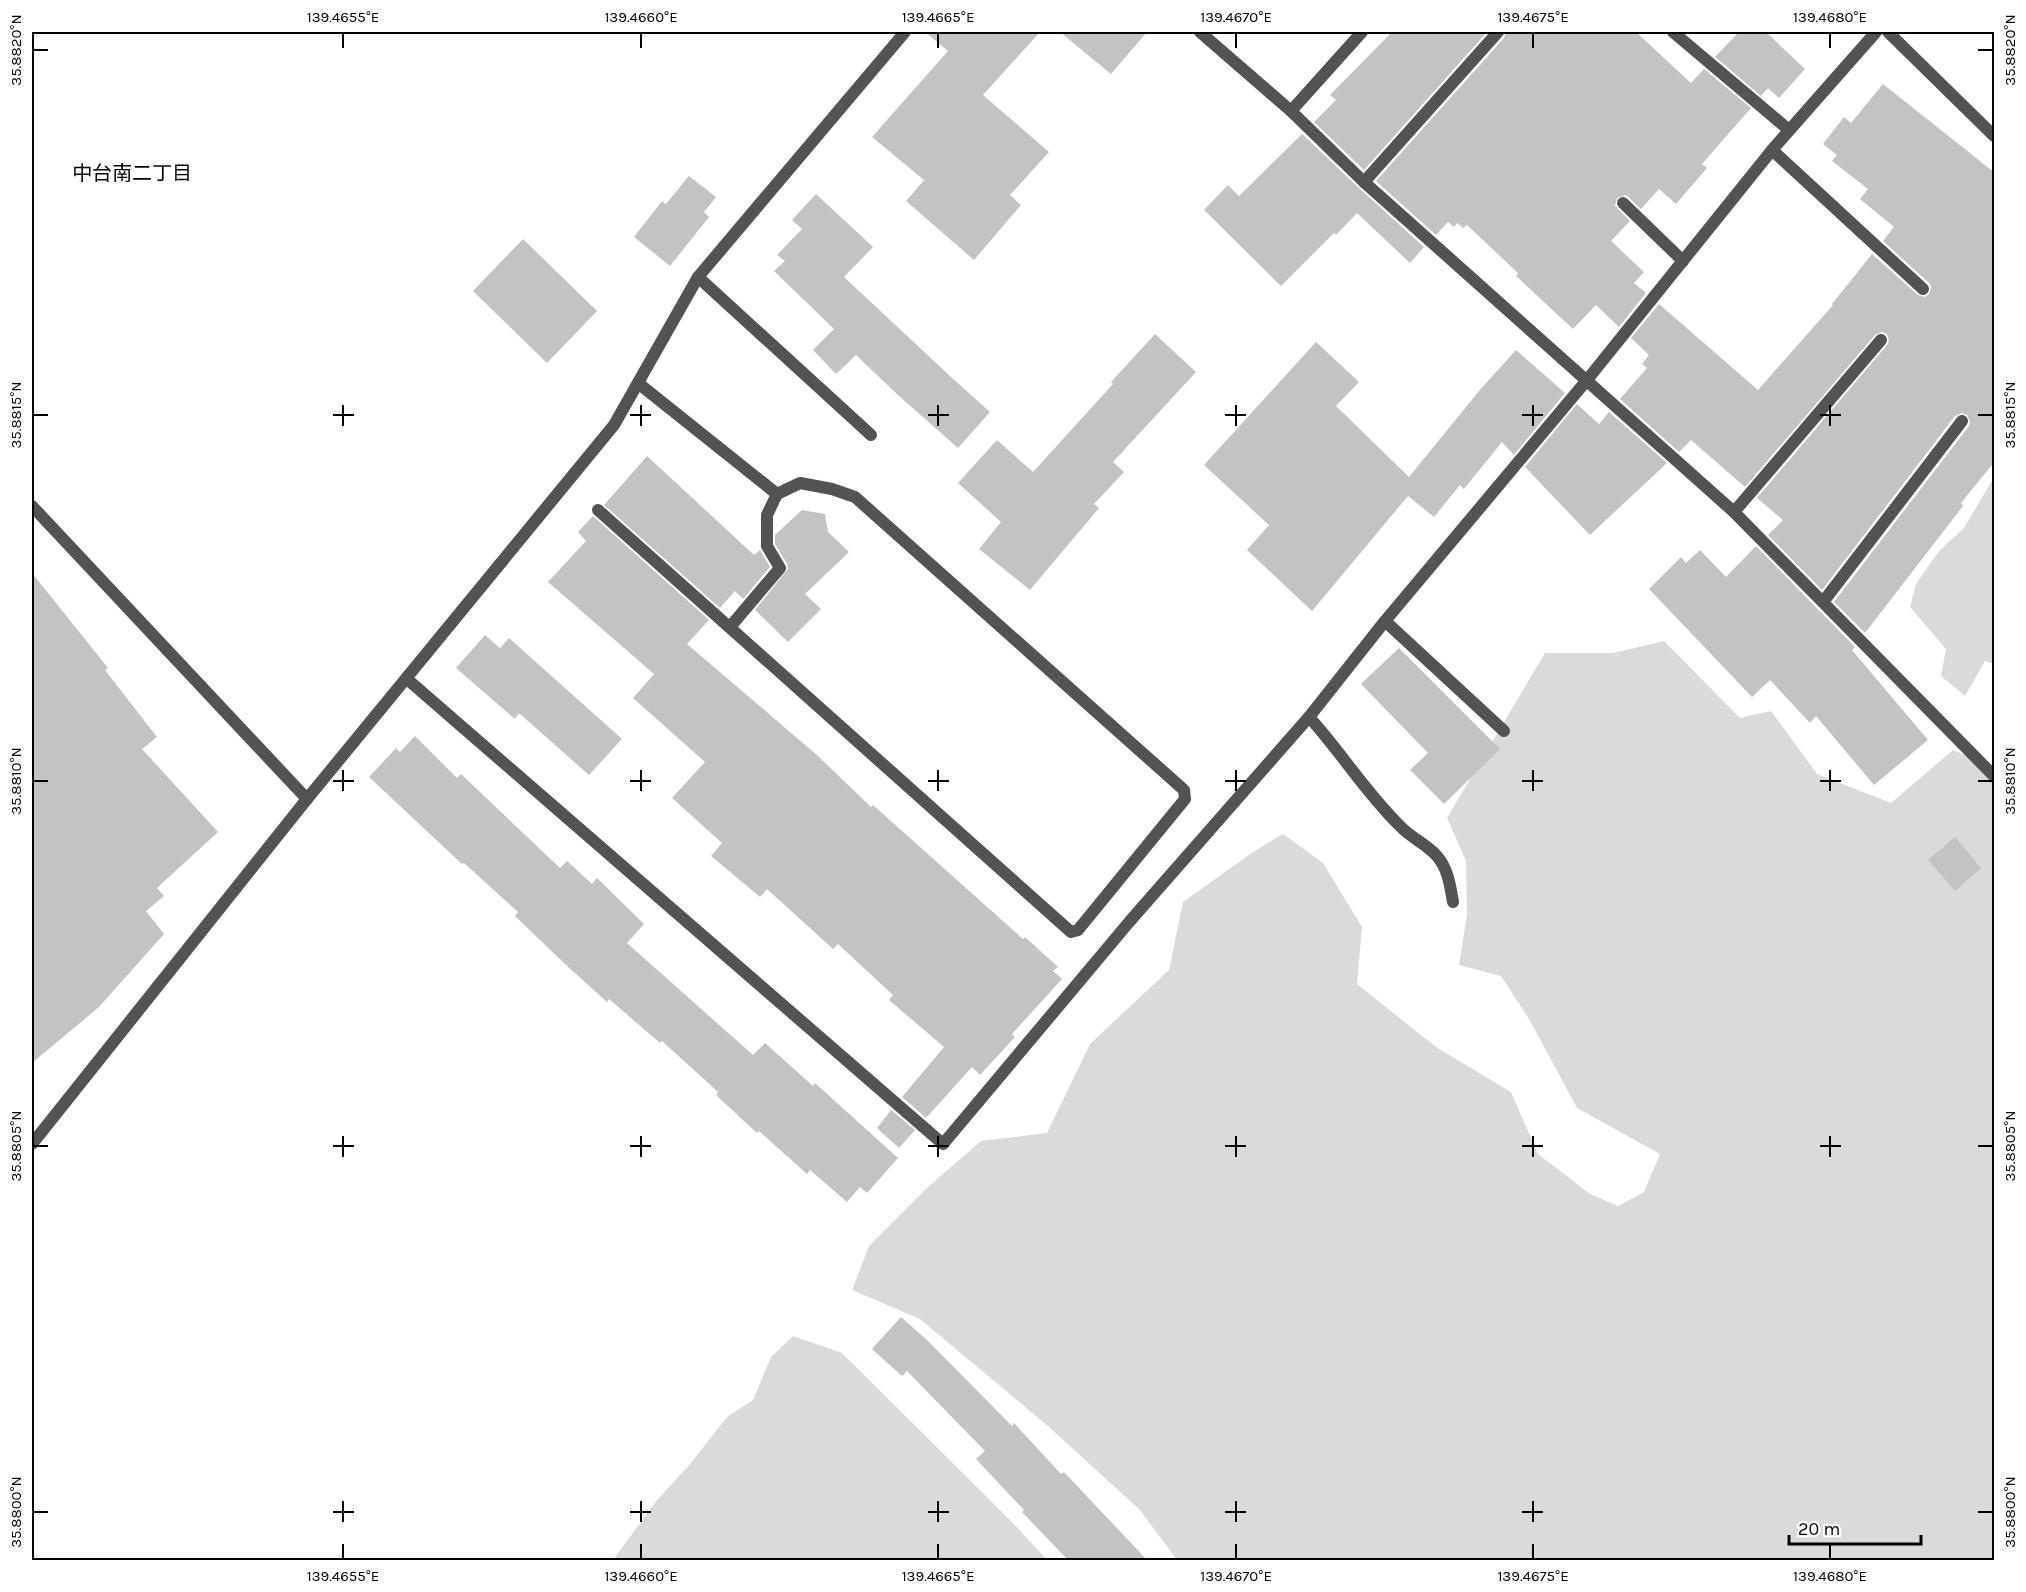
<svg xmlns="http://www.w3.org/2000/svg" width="2026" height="1592" font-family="Karla,'Noto Sans JP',sans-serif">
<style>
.green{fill:#dadada}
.building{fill:#c3c3c3}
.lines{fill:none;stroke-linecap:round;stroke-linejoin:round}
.lane{stroke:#535353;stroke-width:12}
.street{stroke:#535353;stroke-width:12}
.ticks{fill:none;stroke:#000;stroke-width:2}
.labels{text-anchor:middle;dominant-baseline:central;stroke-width:4.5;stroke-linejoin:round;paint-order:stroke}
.neighbourhood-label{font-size:20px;fill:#000;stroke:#fff}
.neatline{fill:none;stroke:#000;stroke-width:2}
.ticks-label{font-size:15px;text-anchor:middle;fill:#000}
</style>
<rect width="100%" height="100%" fill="#fff"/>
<g class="green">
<path d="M1994,477v187l-9,-3 -20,35 -24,-20 5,-27 -36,-42 6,-23 23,-33 25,-23z"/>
<path d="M1664,641l76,77 31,-7 46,63 74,29 62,-53 41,17v793h-817l-37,-50 -91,-83 -129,-108 -68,-29 17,-44 59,-59 53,-46 66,-8 43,-89 79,-74 14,-68 70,-50 30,-18 40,29 39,64 -5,57 79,63 75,45 27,62 52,40 28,12 26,-14 16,-38 -83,-46 -48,-89 -28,-43 -42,-11 8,-50 -1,-54 -19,-43 98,-165h68z"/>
<path d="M793,1336l49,17 172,171 33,36h-434l44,-60 33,-36 37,-47 26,-17 18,-43z"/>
</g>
<g class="building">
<path d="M925,32h115l-57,63 66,57 -39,43 11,10 -47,55 -68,-59 18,-21 -52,-43 76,-86z"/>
<path d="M1060,32h87l-36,42z"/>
<path d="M1392,32h95l-123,138 -50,-48 22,-22 -6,-5z"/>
<path d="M1506,32h130l55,51 13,-14 47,39 -49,56 5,4 -31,36 -17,-15 -18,20 -15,-14 -9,3 -2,8 15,15 -19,20 33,31 -10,11 12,10 -27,34 -23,-22 -23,24 -57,-53 2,-3 -51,-48 -4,3 -6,-5 -3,4 -6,-5 -12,13 -60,-54 128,-143z"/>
<path d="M1739,32h27l39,37 -26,29 -11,-10 -7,8 -46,-39z"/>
<path d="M1883,84l112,89v288l-34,42 2,3 -98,127 -31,-31 135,-176 1,-4 -3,-7 -5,-2 -7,3 -133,174 -54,-55 15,-15 -26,-22 130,-153 2,-4 -2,-7 -5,-2 -7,3 -130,152 -54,-47 -12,12 -59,-53 27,-31 -5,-4 7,-9 -18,-17 28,-34 99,86 75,-85 -1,-1 40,-50 46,41 7,2 4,-3 2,-7 -2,-4 -46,-42 11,-14 -34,-28 8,-10 -36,-28 5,-6 -14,-11 21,-27 7,6z"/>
<path d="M1302,134l57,54 65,59 -14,16 -53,-50 -21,22 -2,-2 -53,53 -77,-76 24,-25 11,11z"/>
<path d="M689,176l27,21 -12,15 5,5 -39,49 -36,-29 28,-36 4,3z"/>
<path d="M816,194l57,53 -29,30 107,100 39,35 -32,36 -59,-52 -43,-41 -20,19 -23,-24 21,-21 -60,-58 11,-10 -8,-6 25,-26 -10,-9z"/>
<path d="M523,239l74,72 -50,52 -74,-72z"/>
<path d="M1155,334l41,38 -83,90 11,10 -30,32 5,4 -69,82 -51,-41 22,-27 -43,-39 39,-43 36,32 80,-88 -2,-2z"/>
<path d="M1316,342l43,40 -23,24 73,71 70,-86 37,-41 49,43 -51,62 -12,-13 -38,47 -4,-4 -26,32 -26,-21 -96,115 -65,-61 22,-25 -65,-60z"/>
<path d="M1577,404l22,20 10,-12 58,51 -77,72 -65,-68z"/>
<path d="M647,456l107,99 6,-5 10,17 -27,32 -8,-8 -15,17 -116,-103z"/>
<path d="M802,510l23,4 3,18 21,20 -44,42 16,15 -33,33 -33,-32 33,-41 -1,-5 -12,-20v-9z"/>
<path d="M593,516l116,104 -22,24 131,112 53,51 2,-2 150,134 2,-2 33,30 -5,4 9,8 -50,55 3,3 -35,38 -8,-8 -46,51 -24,-21 42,-50 -55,-47 4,-5 -55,-51 -5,5 -66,-60 -7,8 -49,-41 11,-13 -50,-45 33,-36 -72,-64 21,-24 -106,-92 38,-41 -8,-9z"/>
<path d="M1756,546l99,101 -3,3 76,90 -54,45 -58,-69 -6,7 -40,-43 -18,17 -103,-108 32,-32 5,6 14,-13 26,27z"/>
<path d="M32,573l76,95 -3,2 52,67 -15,12 76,83 -61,56 7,8 -18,15 18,23 -65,73 -67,56z"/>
<path d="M485,635l15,13 9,-10 113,101 -33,36 -70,-62 -4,6 -59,-51z"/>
<path d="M1399,648l101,101 -56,55 -34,-34 18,-17 -67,-69z"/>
<path d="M415,736l42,42 4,-4 99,94 7,-7 25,23 5,-6 47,46 -17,19 126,112 12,-12 48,43 2,-3 83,75 -31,35 -7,-6 -13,15 -37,-32 -3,4 -48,-43 -2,2 -41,-38 2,-3 -56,-51 -2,2 -51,-44 -2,3 -41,-37 -51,-49 3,-4 -54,-49 -2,1 -93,-87 27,-29 4,4z"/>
<path d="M1955,837l26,31 -26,23 -27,-31z"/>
<path d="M891,1110l24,20 -16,18 -22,-20z"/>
<path d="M901,1317l27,24 84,85 2,-3 47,51 3,-2 83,88h-79l-46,-48 2,-2 -48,-51 9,-8 -78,-80 -5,5 -30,-27z"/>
</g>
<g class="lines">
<g class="lane">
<path d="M1888,32l106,104"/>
<path d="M1291,111l71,-79"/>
<path d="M1772,150l151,139"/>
<path d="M1364,182l134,-150"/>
<path d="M1623,203l60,58"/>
<path d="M698,277l173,158"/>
<path d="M32,506l275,293"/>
<path d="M598,510l473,422 7,-2 107,-131 -1,-9 -329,-293 -23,-8 -32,-6 -23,11 -139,-111"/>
<path d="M1734,512l147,-172"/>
<path d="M1823,602l139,-181"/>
<path d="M1385,621l119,110"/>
<path d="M730,627l50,-59 -13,-22v-31l10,-21"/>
<path d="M1309,717c32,35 57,76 91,109 10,11 26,18 36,29 12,13 14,30 17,47"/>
</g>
<g class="street">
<path d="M1200,32l91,79 73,71 370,330 260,264"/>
<path d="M1673,32l116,98"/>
<path d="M407,679l536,465 187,-223 179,-204 76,-96 202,-241 185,-230 104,-118"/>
<path d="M32,1144l275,-345 307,-374 84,-148 207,-245"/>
</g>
</g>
<path class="ticks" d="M343,33v15M641,33v15M938,33v15M1236,33v15M1533,33v15M1830,33v15M33,50h15M1978,50h15M343,405v21M641,405v21M938,405v21M1236,405v21M1533,405v21M1830,405v21M33,415h15M333,415h21M630,415h21M928,415h21M1225,415h21M1522,415h21M1820,415h21M1978,415h15M343,770v21M641,770v21M938,770v21M1236,770v21M1533,770v21M1830,770v21M33,781h15M333,781h21M630,781h21M928,781h21M1225,781h21M1522,781h21M1820,781h21M1978,781h15M343,1136v21M641,1136v21M938,1136v21M1236,1136v21M1533,1136v21M1830,1136v21M33,1146h15M333,1146h21M630,1146h21M928,1146h21M1225,1146h21M1522,1146h21M1820,1146h21M1978,1146h15M343,1501v21M641,1501v21M938,1501v21M1236,1501v21M1533,1501v21M33,1512h15M333,1512h21M630,1512h21M928,1512h21M1225,1512h21M1522,1512h21M1978,1512h15M343,1544v15M641,1544v15M938,1544v15M1236,1544v15M1533,1544v15M1830,1544v15"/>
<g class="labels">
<g class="neighbourhood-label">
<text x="132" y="173">中台南二丁目</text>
</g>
</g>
<rect width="2026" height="1592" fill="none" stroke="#ffffff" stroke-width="66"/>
<path d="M1789 1535v9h132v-9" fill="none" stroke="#000000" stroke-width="3"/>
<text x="1798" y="1535" font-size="18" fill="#000000" stroke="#ffffff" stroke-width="4.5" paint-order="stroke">20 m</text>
<rect x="33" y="33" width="1960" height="1526" class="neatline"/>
<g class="ticks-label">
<text x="343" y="22">139.4655°E</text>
<text x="641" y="22">139.4660°E</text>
<text x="938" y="22">139.4665°E</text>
<text x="1236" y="22">139.4670°E</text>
<text x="1533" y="22">139.4675°E</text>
<text x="1830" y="22">139.4680°E</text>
<text transform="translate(16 50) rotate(-90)" y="5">35.8820°N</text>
<text transform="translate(2010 50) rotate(-90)" y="5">35.8820°N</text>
<text transform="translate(16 415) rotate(-90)" y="5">35.8815°N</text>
<text transform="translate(2010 415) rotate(-90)" y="5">35.8815°N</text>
<text transform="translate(16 781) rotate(-90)" y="5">35.8810°N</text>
<text transform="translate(2010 781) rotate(-90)" y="5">35.8810°N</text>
<text transform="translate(16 1146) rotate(-90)" y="5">35.8805°N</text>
<text transform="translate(2010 1146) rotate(-90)" y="5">35.8805°N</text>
<text transform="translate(16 1512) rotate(-90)" y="5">35.8800°N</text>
<text transform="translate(2010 1512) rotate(-90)" y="5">35.8800°N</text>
<text x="343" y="1581">139.4655°E</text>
<text x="641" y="1581">139.4660°E</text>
<text x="938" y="1581">139.4665°E</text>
<text x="1236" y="1581">139.4670°E</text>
<text x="1533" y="1581">139.4675°E</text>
<text x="1830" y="1581">139.4680°E</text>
</g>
</svg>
